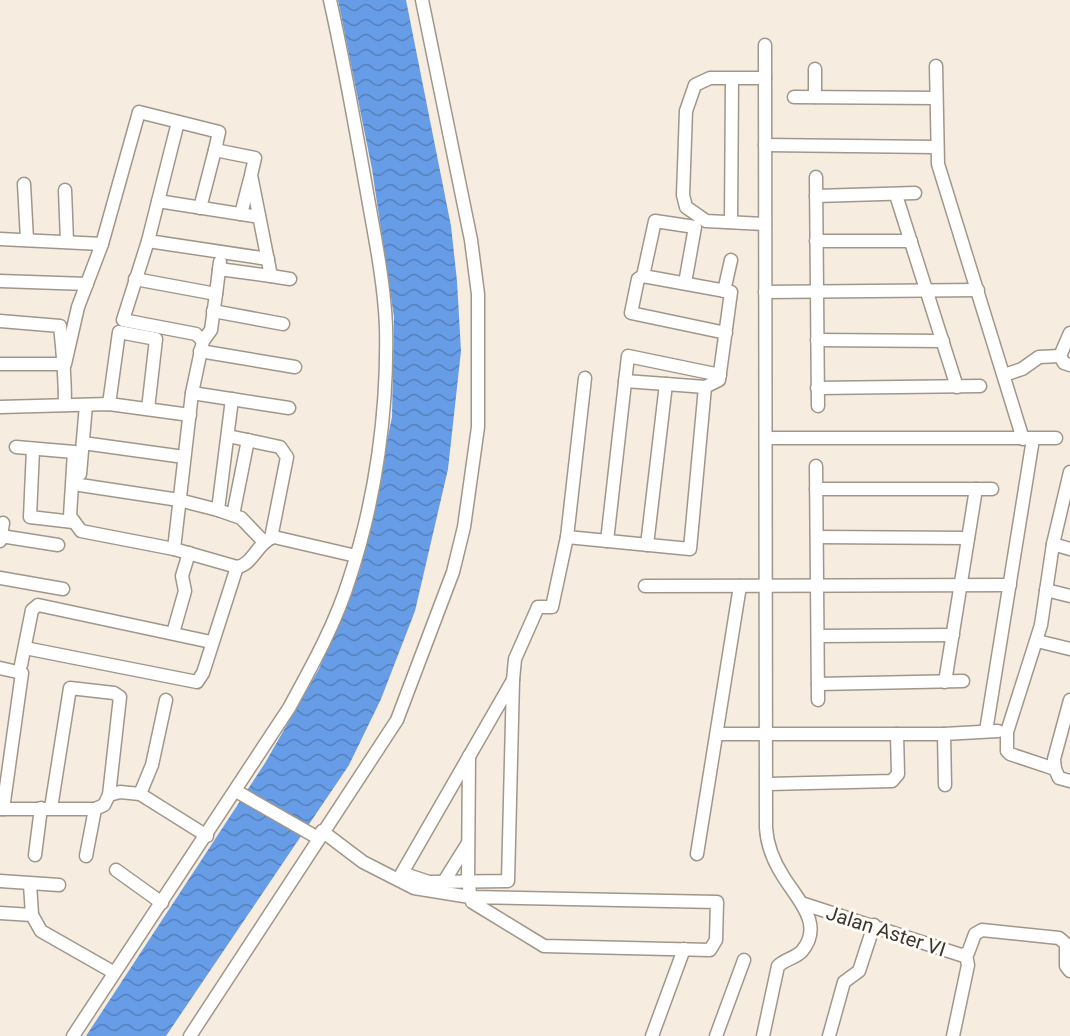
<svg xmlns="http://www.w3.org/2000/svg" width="1070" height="1036" font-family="Roboto,sans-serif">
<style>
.water{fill:url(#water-waves)}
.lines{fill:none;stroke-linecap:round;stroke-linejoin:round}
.minor-casing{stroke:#a0978b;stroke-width:15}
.minor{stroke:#fff;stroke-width:12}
.labels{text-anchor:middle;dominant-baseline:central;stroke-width:6;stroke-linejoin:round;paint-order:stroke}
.street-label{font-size:20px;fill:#3a3731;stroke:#fffbf6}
</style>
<defs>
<pattern id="water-waves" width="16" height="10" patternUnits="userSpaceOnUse" patternTransform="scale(1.5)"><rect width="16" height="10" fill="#679ce7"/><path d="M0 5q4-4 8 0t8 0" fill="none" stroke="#5680bc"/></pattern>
</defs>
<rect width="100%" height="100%" fill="#f6ede0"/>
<path class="water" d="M338,0h68l45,226 6,55 4,70 -13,118 -33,142 -34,88 -32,66 -183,271h-80l179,-273 54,-94 41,-99 32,-153 2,-100 -22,-148z"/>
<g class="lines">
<g class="minor-casing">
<g id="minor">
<path d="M936,66l2,98 85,275"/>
<path d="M815,69v28"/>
<path d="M765,78h-55l-15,7 -9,26 -3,84 3,12 20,14 59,3"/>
<path d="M794,97l142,1"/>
<path d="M178,122l-30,119 -25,79 73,14 7,7"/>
<path d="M765,145l170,2"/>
<path d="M816,177l2,229"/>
<path d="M24,184l3,56"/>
<path d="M65,190l2,52"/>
<path d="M896,195l61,192"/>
<path d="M816,196l99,-3"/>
<path d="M158,201l101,16"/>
<path d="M200,208l15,-58"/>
<path d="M241,214l9,-35"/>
<path d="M731,222l1,-143"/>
<path d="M0,239l102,5"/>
<path d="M148,241l120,18"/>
<path d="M816,241h95"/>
<path d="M219,269l52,7"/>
<path d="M643,276l12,-55 40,6 -10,56"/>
<path d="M135,279l81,15 -5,36 -8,11 -11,52 -18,156"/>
<path d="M0,281l87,3"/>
<path d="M724,291l7,-31"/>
<path d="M765,292l213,-2"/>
<path d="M216,294l4,-32"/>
<path d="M213,311l70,13"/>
<path d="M0,321l60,5c3,27 5,52 5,79"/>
<path d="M1070,333l-10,23 4,7 6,2"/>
<path d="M817,340l126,1"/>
<path d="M200,351l95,16"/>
<path d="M0,364h65l13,-57 24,-63 37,-132 80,20 -4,18 40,8 -4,17 20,101 19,3"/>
<path d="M1004,375l18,-6 17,-12 21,-1"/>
<path d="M625,381l41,3"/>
<path d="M817,388l163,-2"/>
<path d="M192,393l97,15"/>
<path d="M232,399l-14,111 23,8 23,24"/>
<path d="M109,404l10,-72 37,7 -8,70"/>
<path d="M0,407l109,-3 81,11"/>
<path d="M228,436l52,11 7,10 -16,81"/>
<path d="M766,438h290"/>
<path d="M83,443l101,14"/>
<path d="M16,447l58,5 -4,64 11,15 93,18 63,18c16,-2 21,-26 37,-30l82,19"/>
<path d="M33,449l-3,68 43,5"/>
<path d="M816,466l2,234"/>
<path d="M80,474l6,-69"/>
<path d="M80,485l99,15 39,10"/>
<path d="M816,489h176"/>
<path d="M233,515l15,-75"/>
<path d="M1,536l2,-13"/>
<path d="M567,537l123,12 15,-162 14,-7 12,-88 -88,-16 -5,3 -7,34 95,20"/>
<path d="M817,537l151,1"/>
<path d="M0,541l1,-5 57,9"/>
<path d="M607,541l21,-185 92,19"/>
<path d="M1053,544l17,5"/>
<path d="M647,545l19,-161 39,3"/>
<path d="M0,578l63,11"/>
<path d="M645,586l365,-1"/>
<path d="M1046,590l24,6"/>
<path d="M173,633l12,-42 -3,-15 7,-23"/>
<path d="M818,636l135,-1"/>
<path d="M1037,641l33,8"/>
<path d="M25,648l172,34 6,-9 34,-106"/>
<path d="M21,665l11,-55 6,-5 173,37"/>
<path d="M0,668l22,5 -19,136"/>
<path d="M513,680l-5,201 -79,1 -27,-9z"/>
<path d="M513,680l2,-21 23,-52h14l15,-70 18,-159"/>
<path d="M945,682l31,-193"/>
<path d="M818,684l145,-3"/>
<path d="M1070,700l-16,59 1,10 4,9 11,3"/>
<path d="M986,731l47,-292"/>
<path d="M717,734h227l54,-3"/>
<path d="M944,734l1,51"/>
<path d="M1055,769l-45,-15 -3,-3v-19l34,-107 12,-81 17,-72"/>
<path d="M768,784l124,-3 6,-7 -1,-40"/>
<path d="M236,791l82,47"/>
<path d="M140,794l12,-29 14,-65"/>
<path d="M51,808l19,-120 44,5 6,4 -11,98"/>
<path d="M0,809h95l9,-4 5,-10 11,-3 20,2 67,42"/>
<path d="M322,831l41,31 51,26 56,9 247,5 -1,38 -6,10 -166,-4 -72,-44 -4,-20 1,-126"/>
<path d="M697,854l43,-268"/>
<path d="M35,855l6,-47"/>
<path d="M86,856l9,-47"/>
<path d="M116,870l46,33"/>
<path d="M0,881l59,4"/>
<path d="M443,883l25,-40"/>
<path d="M30,884l2,31"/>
<path d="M804,904l157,51 7,-2 7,-19 7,-4 77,8 7,6v22l4,5"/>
<path d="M0,913l32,2 9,16 72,41"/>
<path d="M73,1036l216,-328c23,-42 47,-85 61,-131 26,-79 38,-167 36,-251 -2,-46 -12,-93 -20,-139 -11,-62 -22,-125 -36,-187"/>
<path d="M190,1036l207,-316 56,-148 11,-45 14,-100v-133l-7,-54 -49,-240"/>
<path d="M652,1036l32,-87"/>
<path d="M716,1036l28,-76"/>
<path d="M763,1036l15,-70c7,-7 18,-8 24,-15 23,-27 -6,-53 -19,-75 -9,-14 -16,-32 -17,-48l-1,-783"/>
<path d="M829,1036l15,-54 15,-11 15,-46"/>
<path d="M953,1036l15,-71 -2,-10"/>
</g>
</g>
<use href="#minor" class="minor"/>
</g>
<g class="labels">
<g class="street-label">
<text transform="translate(886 931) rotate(18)">Jalan Aster VI</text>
</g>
</g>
</svg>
